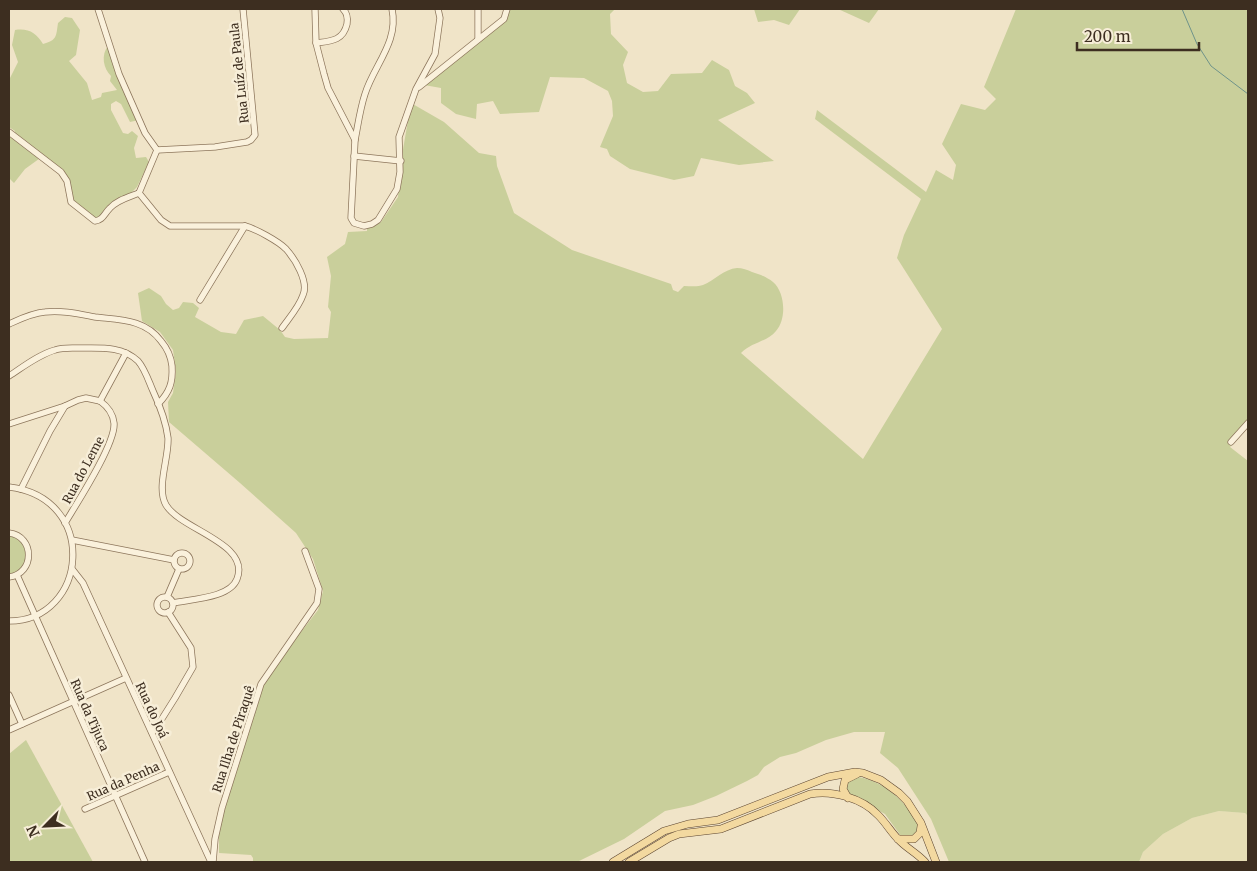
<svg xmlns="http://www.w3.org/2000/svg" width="1257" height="871" font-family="Merriweather,serif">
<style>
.farmland{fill:#e6deb5}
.green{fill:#c9cf9b}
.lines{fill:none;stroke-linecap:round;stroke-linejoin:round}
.stream{stroke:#6f938a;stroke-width:1}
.minor-casing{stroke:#8d765c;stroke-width:7}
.major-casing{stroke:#5b4430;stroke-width:8}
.minor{stroke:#faf1dc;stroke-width:5.5}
.major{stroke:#f3d9a0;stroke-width:7}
.labels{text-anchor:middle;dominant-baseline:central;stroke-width:5;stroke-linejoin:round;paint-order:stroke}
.street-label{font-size:12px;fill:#3d2e20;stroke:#f7eed8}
</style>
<rect width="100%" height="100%" fill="#f0e4c8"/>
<path class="farmland" d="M1219,811l26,2 3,3v46h-109l4,-10 20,-18 29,-16z"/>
<g class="green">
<path d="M506,9h109l-5,5 1,20 17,18 -5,13 4,18 16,9 15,-1 13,-17 31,-1 10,-13 17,10 6,16 12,7 8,10 -37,17 56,41 -35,4 -38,-7 -7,18 -20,4 -44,-11 -20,-13 -3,-7 -7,-2 13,-31 -1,-15 -4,-10 -24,-13 -34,-1 -11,35 -39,2 -7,-13 -16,3 -1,15 -20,-5 -15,-11v-15l-17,-3 80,-66z"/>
<path d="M754,9h46l-11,16 -15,-5 -16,2z"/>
<path d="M838,9h41l-10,14z"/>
<path d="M1016,9h232v418l-18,20 18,14v355l-3,-3 -26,-2 -27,7 -29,16 -20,18 -4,10h-190l-18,-43 -33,-51 -18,-15 5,-21h-31l-28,8 -30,13 -16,4 -16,10 -6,8 -11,6 -31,15 -23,9 -28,6 -41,28 -47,23h-324v-4l-2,-3 -32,-2v-27l42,-137 26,-39 31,-40 5,-19 -10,-32 -17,-26 -56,-50 -71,-61 -1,-20 5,-9 3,-21 -3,-22 -13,-18 -18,-11 -4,-28 11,-5 12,8 5,8 7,6 6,-2 4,-6 10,1 6,5 -4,9 26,15 15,2 8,-14 19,-4 17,14 5,7 9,2 34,-1 3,-26 -3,-5 3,-31 -4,-19 18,-13 3,-12 19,-1v-3l14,-6 17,-25 3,-36 10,-58 33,19 35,31 17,3 1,10 17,47 58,37 99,34 2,6 5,2 6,-6c6,0 14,1 19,-1 12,-5 21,-16 34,-17 5,0 11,2 15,4 7,2 15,5 21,10 12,10 14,37 3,49 -9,11 -24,11 -35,22l122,106 79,-130 -45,-71 7,-23 17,-36 -106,-80 2,-9 109,82 10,-22 17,10 3,-15 -14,-21 19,-40 24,6 11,-11 -12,-12z"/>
<path d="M65,17l7,1 8,12 -4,25 -7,6 18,22 5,17 9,-3 1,-4 15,-3 -7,-9 1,-5c-8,-8 -10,-21 -3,-30l31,74 -9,2 -9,-18 -5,-3 -5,3v6l12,23 5,1 4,-3 6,5 -4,12 2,10 10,-1 3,5 -12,25 -7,7 -34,25 -22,-15 -7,-28 -24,-20 -18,13 -11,14 -5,-5v-43l3,2 3,-6 -6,-4v-47l9,-18 -6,-17 3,-15c14,-2 21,3 28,14 14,-4 13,-7 15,-21z"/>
<path d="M9,535l12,5 7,13 -5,16 -14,7z"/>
<path d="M26,740l67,122h-84v-108z"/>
<path d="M858,777c29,5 45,24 61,46l-4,15 -14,-2 -16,-22 -38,-21 -2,-9 2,-3z"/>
</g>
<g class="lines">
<path class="stream" d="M1182,9l15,35 14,22 37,28"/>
<g class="minor-casing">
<g id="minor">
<path d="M98,9l21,65 26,59 12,17"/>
<path d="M315,9l1,34 8,31 4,14 27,52 -4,78 3,5 10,3 8,-2 6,-4 19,-31 3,-17 -1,-35 17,-48 19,-35 5,-36 -2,-9"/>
<path d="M478,9v30"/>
<path d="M316,43c15,-2 27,-2 31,-19 1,-6 0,-11 -4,-15"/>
<path d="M419,87l85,-68 3,-10"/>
<path d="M9,132l52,40 6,9 4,21 24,19c8,-1 9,-7 15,-13 7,-8 19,-11 29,-15"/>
<path d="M355,140c3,-15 5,-31 10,-46 9,-29 34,-52 27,-85"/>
<path d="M157,150l58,-3 32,-5 4,-2 4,-5 -12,-126"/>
<path d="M354,156l47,5"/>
<path d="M139,193l22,27 9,6h75c11,3 33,15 41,23 9,10 23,33 17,46 -4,12 -14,23 -21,33"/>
<path d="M139,193l18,-43"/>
<path d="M200,300l45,-74"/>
<path d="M9,324c11,-5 23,-11 36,-12 17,-2 34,2 50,5 25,3 50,2 66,24 6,7 10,16 11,25 1,16 -2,26 -14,38"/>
<path d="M9,376c14,-9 29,-21 46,-26 8,-3 17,-2 26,-2 20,0 41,-2 57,13 7,8 11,21 15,30 7,15 13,31 15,47 1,20 -12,50 -2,67 15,25 85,38 71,74 -7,19 -45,20 -64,24"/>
<path d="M100,401l26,-48"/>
<path d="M9,424l56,-18"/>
<path d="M1231,442l17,-19"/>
<path d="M9,487c91,11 79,134 0,134"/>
<path d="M21,489l29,-58 15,-25 13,-6 8,-2 14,3"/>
<path d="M65,523c12,-20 51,-80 49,-100 -1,-9 -7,-17 -14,-22"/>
<path d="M9,533c26,3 26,41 0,44"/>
<path d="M72,540l102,20"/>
<circle cx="182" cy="561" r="8"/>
<path d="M72,569l11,14 128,279"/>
<path d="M17,575l128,287"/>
<circle cx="165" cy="605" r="8"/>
<path d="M167,597l12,-28"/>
<path d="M9,695l13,29"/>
<path d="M9,730l117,-52"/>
<path d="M152,732l6,-7 17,-27 18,-31 -2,-19 -23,-36"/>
<path d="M85,809l84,-37"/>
<path d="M213,862l2,-23 7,-31 39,-124 56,-81 2,-14 -14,-38"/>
</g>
</g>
<g class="major-casing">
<g id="major">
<path d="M848,798l-5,-9 2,-9 12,-6"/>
<path d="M898,839h16l6,-6 1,-7"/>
<path d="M613,862l51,-31 24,-7 30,-4 110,-43 27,-5 8,1 18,7 18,13 8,8 14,22 15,39"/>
<path d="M629,862l40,-24 10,-4 42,-5 89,-35c23,-4 52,4 68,21 8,8 13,17 20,24 8,9 19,14 27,23"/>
</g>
</g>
<use href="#minor" class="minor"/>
<use href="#major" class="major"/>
</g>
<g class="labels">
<g class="street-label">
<text transform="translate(239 73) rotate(-96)">Rua Luíz de Paula</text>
<text transform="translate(83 470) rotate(-62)">Rua do Leme</text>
<text transform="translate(152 710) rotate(65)">Rua do Joá</text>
<text transform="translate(90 715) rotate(66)">Rua da Tijuca</text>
<text transform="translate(233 739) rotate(-72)">Rua Ilha de Piraquê</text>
<text transform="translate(123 781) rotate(-24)">Rua da Penha</text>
</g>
</g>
<rect width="1257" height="871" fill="none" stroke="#3d2e20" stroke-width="20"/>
<g transform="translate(45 826) rotate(246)" stroke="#f7eed8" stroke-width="4" paint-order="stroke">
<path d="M0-4L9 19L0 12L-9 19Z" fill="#3d2e20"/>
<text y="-8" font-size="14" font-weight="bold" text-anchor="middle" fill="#3d2e20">N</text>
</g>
<path d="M1077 42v8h122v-8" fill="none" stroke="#3d2e20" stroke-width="2.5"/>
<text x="1084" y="42" font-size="15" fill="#3d2e20" stroke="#f7eed8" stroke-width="4" paint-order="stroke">200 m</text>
</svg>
